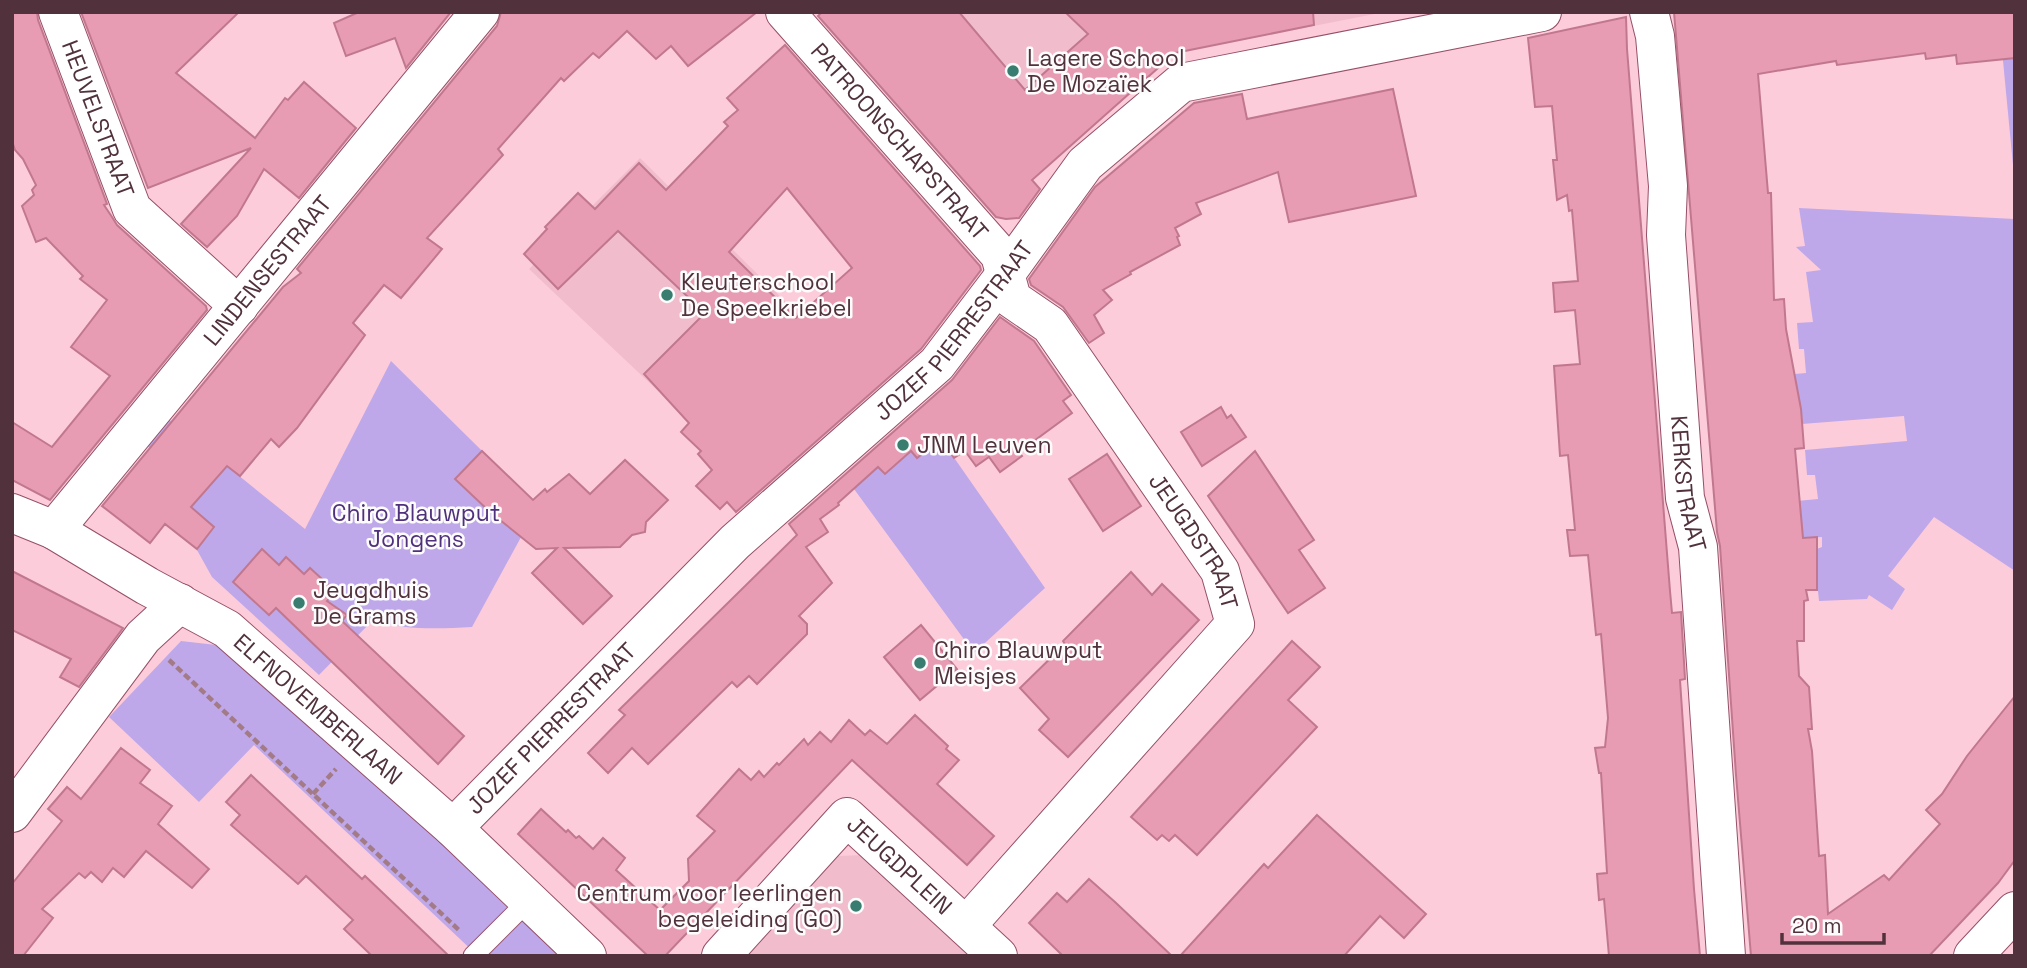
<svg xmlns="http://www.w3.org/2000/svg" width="2027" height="968" font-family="'Space Grotesk',sans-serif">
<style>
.built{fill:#f1bdcd}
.green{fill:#bea8e9}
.building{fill:#e89cb3;stroke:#c1788f;stroke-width:2;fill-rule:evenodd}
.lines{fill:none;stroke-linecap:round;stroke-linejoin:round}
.service-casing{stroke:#955068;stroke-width:21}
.minor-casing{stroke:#955068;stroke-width:40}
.tertiary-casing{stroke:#955068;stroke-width:40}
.path{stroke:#a37b87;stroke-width:4.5;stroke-dasharray:7 3.5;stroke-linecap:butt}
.service{stroke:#fff;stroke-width:19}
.minor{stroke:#fff;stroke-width:38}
.tertiary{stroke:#fff;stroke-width:38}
.poi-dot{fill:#397d70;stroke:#fcfcfc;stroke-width:2.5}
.labels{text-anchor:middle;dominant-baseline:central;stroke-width:5;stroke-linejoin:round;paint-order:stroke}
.poi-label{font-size:23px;fill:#51323c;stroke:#fcfcfc;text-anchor:start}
.street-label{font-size:23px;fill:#51323c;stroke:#fcfcfc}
.park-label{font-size:23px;fill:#4f307c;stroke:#fcfcfc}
</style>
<rect width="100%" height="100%" fill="#fdccda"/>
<g class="built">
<path d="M858,12h527l-210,41 -111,98z"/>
<path d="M640,158l165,163 -111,104 -165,-156z"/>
<path d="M864,855l109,101h-227l92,-100z"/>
</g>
<g class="green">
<path d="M2015,16v170l-16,-167z"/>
<path d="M1799,208l216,11v352l-81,-54 -46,59 17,13 -13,21 -23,-15 -2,4 -48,2 -5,-51 8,-3v-10l-36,2 11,-38 21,-2 -3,-24h-8l-2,-25 102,-9 -3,-25 -102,8 -7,-50 11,-1 -2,-24h-5l-2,-26 16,-1 -7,-50 15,-2 -25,-23 9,-1z"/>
<path d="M391,361l147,145 -66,121c-34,2 -67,3 -100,-6l-53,54 -107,-98 -15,-27 17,-23 -31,-28 -5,-25 -38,-35 21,-26 144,116z"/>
<path d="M941,439l104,149 -71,65 -120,-164 24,-22 7,7 26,-23 7,7z"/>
<path d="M181,641l53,6 328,309h-84l-224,-211 -55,57 -90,-85z"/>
</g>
<g class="building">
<path d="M12,12h25l1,8 69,184 -3,1 8,12 5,8 89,81 1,4 -157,190 -38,-20v-58l40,25 58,-71 -39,-29 36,-47 -27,-21 3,-3 -37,-38 -10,4 -14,-36 12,-11 -2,-5 4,-5 -13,-26 -8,-9 -3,-9z"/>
<path d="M81,12h158l-63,61 79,65 30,-40 3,2 16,-18 52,46 -57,70 -35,-29 -27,47 -30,31 -26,-23 70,-76 -103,40z"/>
<path d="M359,12h92l-45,56 -11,-30 -49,18 -12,-33z"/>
<path d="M501,12h256l-69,54 -17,-20 -15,13 -29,-28 -28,27 -6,-5 -29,28 -3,-3 -63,71 5,6 -76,83 15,11 -41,49 -17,-13 -31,38 12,12 -68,93 -18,19 -8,-8 -31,37 -13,-10 -36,41 23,20 -17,22 -32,-25 -15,19 -48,-37 181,-219 18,-14 -4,-4 200,-243z"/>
<path d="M822,12h137l66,78 63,-56 -23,-22h248l1,13 -139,28 -143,127 8,9 -21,29 -13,1 -10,-2 -178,-201z"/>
<path d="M1674,12h341v46l-58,6 -1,-9 -30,4 -1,-6 -88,12 -1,-4 -78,13 10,119h3l3,107 10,-1 2,30 15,80 3,39 -9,1 8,89 14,-1v53h-11l2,10 -4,1v40h-7l2,35 10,11 3,42h-4l4,22 7,105 6,-1 3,59 56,-39 5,5 51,-56 -14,-14 16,-16 25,-38 48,-60v164l-17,23 -69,73h-178l-15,-181 -16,-229 -3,-14z"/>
<path d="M1626,17l1,32 43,542 2,22 9,-1 4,67 -5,1 14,209 6,67h-91l-5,-57 -5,1 -2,-26 10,-1 -6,-100h-2l-4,-25 10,-1 3,-29 -7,-84 -5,1 -8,-80 -18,1 -3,-26h8l-7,-75 -8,1 -6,-90 26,-2 -5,-54 -20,2 -2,-29 25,-2 -6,-71 -3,1 -2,-16 -10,5 -4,-40h4l-5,-54 -17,1 -7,-69z"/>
<path d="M785,45l195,221 1,4 -60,79 -185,163 -9,-10 -7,7 -24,-23 16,-16 -14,-16 3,-3 -20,-19 8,-9 -45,-49 61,-61 -87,-82 -60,58 -34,-35 23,-25 -2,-2 33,-34 17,16 44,-46 27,27 62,-64 -4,-4 14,-12 -11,-12zM787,188l65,80 -56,50 -67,-66z"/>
<path d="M1393,89l23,107 -127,26 -11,-50 -82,31 5,11 -26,14 4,8 -2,1 3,8 -50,27 1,2 -28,16 9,10 -18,15 10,18 -15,10 -26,-36 -32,-22 -2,-6 66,-92 99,-84 48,-9 5,25z"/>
<path d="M1000,317l34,24 37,54 -8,6 9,12 -53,39 3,4 -22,16 -11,-15 -13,9 -11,-15 -11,7 -13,-19 -24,19 -6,-7 -26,23 -7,-7 -40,36 1,2 -19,14 8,13 -22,15 26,36 -33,33 8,8v10l-50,50 -8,-8 -12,11 -5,-5 -84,82 -16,-16 -24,25 -20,-20 37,-38 -6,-5 178,-175 -8,-11 163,-144z"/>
<path d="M1221,407l6,11 4,-3 15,22 -44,29 -21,-34z"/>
<path d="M482,451l51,49 12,-11 2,3 22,-18 21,20 35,-34 43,40 -22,22 -1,10 -13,3 -12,12 -56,1 48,48 -29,28 -51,-51 25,-25 -21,1 -46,-37 -35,-33z"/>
<path d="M1255,451l59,89 -15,10 26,38 -37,25 -80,-117z"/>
<path d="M1107,454l34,52 -38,25 -34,-52z"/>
<path d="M262,549l17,16 7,-8 18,17 6,-6 25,23 -8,10 20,14 -5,6 122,115 -26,28 -162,-156 -7,7 -36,-33z"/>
<path d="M12,571l111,57 -44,59 -19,-10 11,-18 -59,-29z"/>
<path d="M1131,572l21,23 10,-11 37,36 -131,137 -29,-27 10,-11 -29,-31 45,-44 -2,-3z"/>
<path d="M921,625l36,44 -37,31 -36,-43z"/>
<path d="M1292,641l28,26 -32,33 29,27 -120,128 -22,-20 -6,6 -7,-6 -5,5 -26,-23z"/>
<path d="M915,715l33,31 -2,3 13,11 -22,24 57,52 -27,29 -115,-105 -187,196h-17l-130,-122 23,-25 25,23 2,-2 8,8 3,-2 14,13 10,-11 22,20 -9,12 44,40 29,-29 -1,-22 27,-28 -18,-15 42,-47 12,11 8,-9 5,6 13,-14 2,2 25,-26 4,6 12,-13 11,10 18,-22 16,15 5,-5 17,14z"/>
<path d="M121,748l29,22 -10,13 32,23 -14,18 51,45 -17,19 -46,-37 -22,26 -11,-9 -11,14 -11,-10 -6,6 -6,-5 -37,36 11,9 -30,38h-11v-72l50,-63 -14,-12 19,-22 14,12z"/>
<path d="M251,775l111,104 3,-3 84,80h-77l-28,-27 9,-9 -47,-44 -8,8 -67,-59 9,-10 -14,-13z"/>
<path d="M1317,815l109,99 -22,24 -24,-22 -36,40h-164l84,-92 4,4z"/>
<path d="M1089,879l26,23 57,54h-109l-34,-33 28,-30 10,9z"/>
</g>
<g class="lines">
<g class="service-casing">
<path id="service" d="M473,956l56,-56"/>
</g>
<g class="minor-casing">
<g id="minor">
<path id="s1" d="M58,12l74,197 107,97"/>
<path id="s2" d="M785,12l215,243 12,44 38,26 170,246 15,53 -269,302"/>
<path id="s3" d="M1649,12l6,24 13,150 -2,49 19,263 13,49 28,409"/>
<path id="s4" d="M12,513l42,17 93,56 80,43 226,199 134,128"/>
<path id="s5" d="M54,530l426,-518"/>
<path d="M12,813l131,-176 37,-34"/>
<path id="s6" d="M453,828l282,-286 202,-178 67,-88 81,-112 96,-81 361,-71"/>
<path id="s7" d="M721,956l126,-139 151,139"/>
</g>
</g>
<g class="tertiary-casing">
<path id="tertiary" d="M1973,956l42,-45"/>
</g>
<g class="path">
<path d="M169,660l291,271"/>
<path d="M313,794l23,-25"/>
</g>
<use href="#service" class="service"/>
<use href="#minor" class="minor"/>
<use href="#tertiary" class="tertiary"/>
</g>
<g class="poi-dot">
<circle cx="1013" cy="71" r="7"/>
<circle cx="667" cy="295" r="7"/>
<circle cx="903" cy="445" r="7"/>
<circle cx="299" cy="603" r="7"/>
<circle cx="920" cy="663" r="7"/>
<circle cx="856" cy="906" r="7"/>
</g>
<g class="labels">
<g class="poi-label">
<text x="1027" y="58">Lagere School<tspan x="1027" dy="26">De Mozaïek</tspan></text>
<text x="681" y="282">Kleuterschool<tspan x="681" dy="26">De Speelkriebel</tspan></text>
<text x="917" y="445">JNM Leuven</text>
<text x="313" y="590">Jeugdhuis<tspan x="313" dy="26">De Grams</tspan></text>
<text x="934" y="650">Chiro Blauwput<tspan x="934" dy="26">Meisjes</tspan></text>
<text x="842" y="893" text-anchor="end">Centrum voor leerlingen<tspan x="842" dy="26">begeleiding (GO)</tspan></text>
</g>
<g class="street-label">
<text stroke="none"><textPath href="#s1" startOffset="114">HEUVELSTRAAT</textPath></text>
<text stroke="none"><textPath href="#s2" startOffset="173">PATROONSCHAPSTRAAT</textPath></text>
<text stroke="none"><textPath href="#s5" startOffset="336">LINDENSESTRAAT</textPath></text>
<text stroke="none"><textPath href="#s6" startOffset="707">JOZEF PIERRESTRAAT</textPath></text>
<text stroke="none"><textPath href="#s3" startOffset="474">KERKSTRAAT</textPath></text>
<text stroke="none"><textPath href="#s2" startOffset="677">JEUGDSTRAAT</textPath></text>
<text stroke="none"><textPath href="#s4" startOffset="366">ELFNOVEMBERLAAN</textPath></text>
<text stroke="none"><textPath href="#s6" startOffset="140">JOZEF PIERRESTRAAT</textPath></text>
<text stroke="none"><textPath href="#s7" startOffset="259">JEUGDPLEIN</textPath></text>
</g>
<g class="park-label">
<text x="416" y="513">Chiro Blauwput<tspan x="416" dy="26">Jongens</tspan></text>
</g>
</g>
<rect width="2027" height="968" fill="none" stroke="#51323c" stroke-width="28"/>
<path d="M1782 933v10h102v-10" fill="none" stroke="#51323c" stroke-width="3.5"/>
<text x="1792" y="933" font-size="21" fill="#51323c" stroke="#fcfcfc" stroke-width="5" paint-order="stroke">20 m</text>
</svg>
